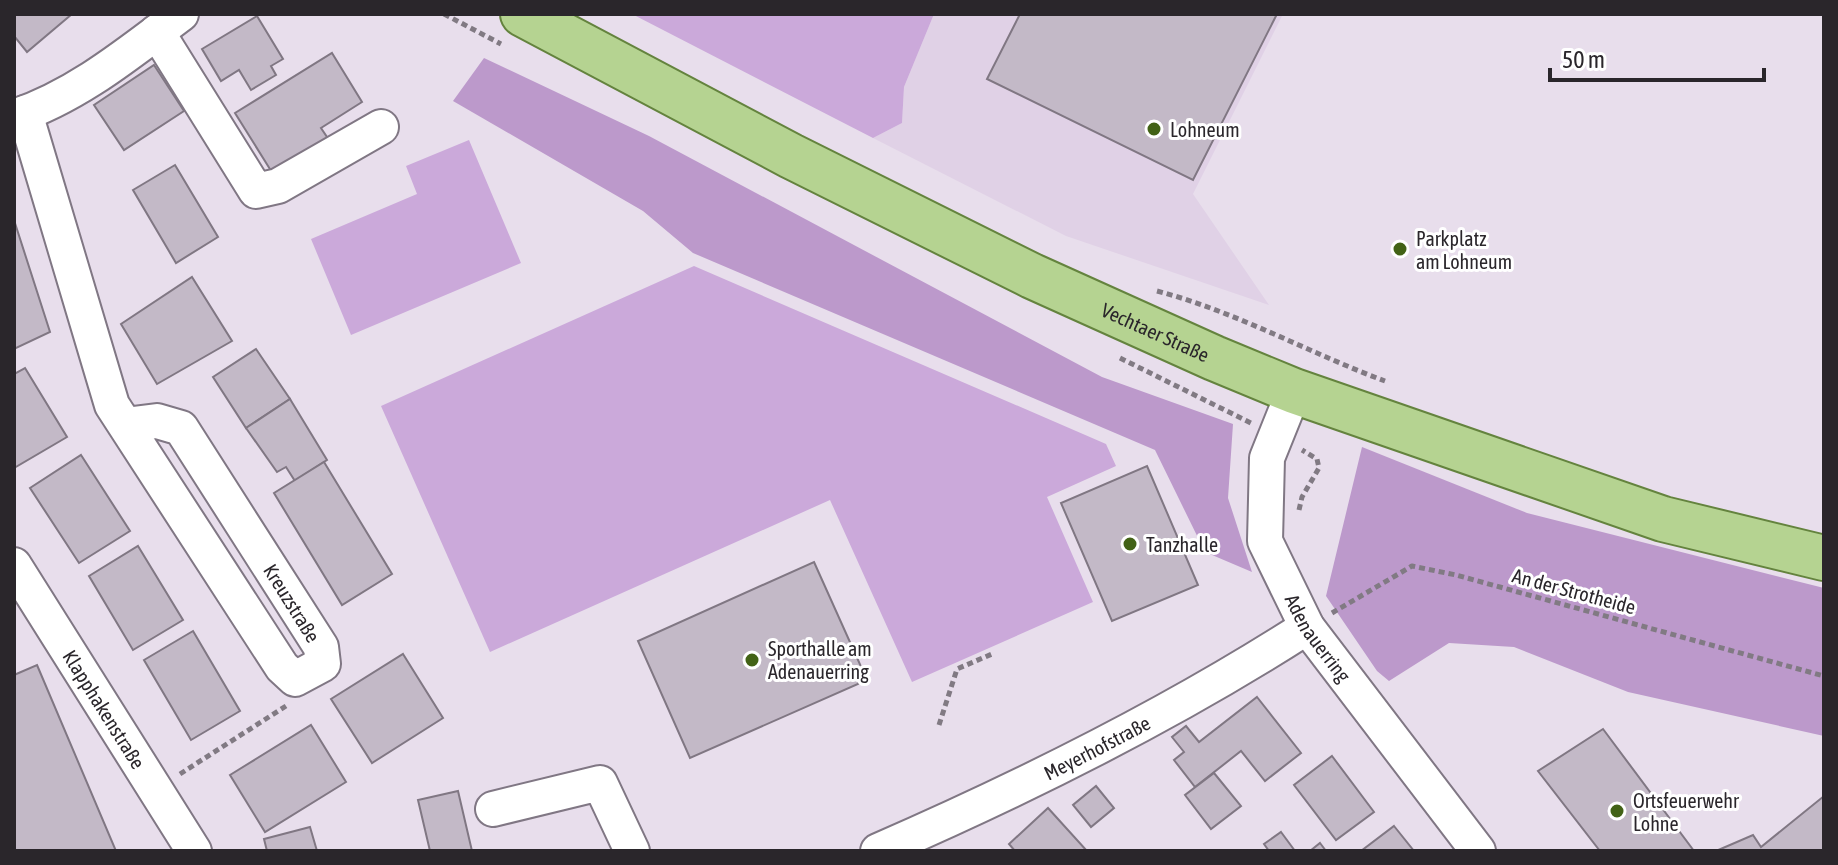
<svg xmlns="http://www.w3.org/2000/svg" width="1838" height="865" font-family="'Asap Condensed',sans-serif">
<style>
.built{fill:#e0d1e6}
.green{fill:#cba9da}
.forest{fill:#bc99cb}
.building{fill:#c3b9c7;stroke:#807783;stroke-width:2}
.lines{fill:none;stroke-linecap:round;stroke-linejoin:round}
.minor-casing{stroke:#807784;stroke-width:38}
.major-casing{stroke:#64833e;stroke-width:48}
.path{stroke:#817a83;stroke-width:5;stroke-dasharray:6 4;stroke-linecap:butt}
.minor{stroke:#fff;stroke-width:34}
.major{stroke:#b5d391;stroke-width:44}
.poi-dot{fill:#426216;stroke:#fff;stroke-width:3}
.labels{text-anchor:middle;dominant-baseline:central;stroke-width:6;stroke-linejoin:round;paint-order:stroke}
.poi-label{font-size:20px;fill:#2a262b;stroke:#fff;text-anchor:start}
.street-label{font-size:20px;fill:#2a262b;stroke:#fff}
</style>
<rect width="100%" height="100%" fill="#e8deec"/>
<path class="built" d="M934,14h349l-90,180 76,111 -203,-69 -193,-98 29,-15 2,-36z"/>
<g class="green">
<path d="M632,14h302l-30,73 -2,36 -29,15z"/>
<path d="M469,140l52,123 -170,72 -40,-96 106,-45 -11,-28z"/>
<path d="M694,266l412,178 10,22 -69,31 46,105 -181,80 -82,-182 -340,152 -109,-246z"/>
</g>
<g class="forest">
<path d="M484,58l165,78 453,241 131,47 -5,74 24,74 -47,-20 -50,-102 -462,-197 -50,-42 -190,-110z"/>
<path d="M1362,447l165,66 297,75v148l-196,-44 -114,-45 -65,-4 -60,38 -12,-10 -51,-75z"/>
</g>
<g class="building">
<path d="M14,14h58l-45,38 -13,-16z"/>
<path d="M1020,14h257l-84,166 -206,-101z"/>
<path d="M257,16l26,43 -12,7 5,9 -25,15 -12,-20 -18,11 -19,-32z"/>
<path d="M332,53l30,49 -41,26 8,12 -56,34 -38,-61z"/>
<path d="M154,65l30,46 -60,39 -30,-45z"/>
<path d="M175,165l43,72 -42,26 -43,-73z"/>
<path d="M14,220l36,112 -36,17z"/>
<path d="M192,277l40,64 -75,43 -36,-60z"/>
<path d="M256,349l34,50 -44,29 -33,-51z"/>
<path d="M25,368l42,69 -53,31v-94z"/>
<path d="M290,399l37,61 -32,21 -9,-14 -9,5 -31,-44z"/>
<path d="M81,455l49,76 -51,32 -49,-75z"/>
<path d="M324,462l68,112 -50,31 -68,-112z"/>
<path d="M1147,466l51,119 -86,36 -51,-118z"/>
<path d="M138,546l45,74 -50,30 -44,-74z"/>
<path d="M814,562l53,118 -177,78 -52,-117z"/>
<path d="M193,631l47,80 -49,29 -47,-80z"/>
<path d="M403,654l40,64 -71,45 -41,-64z"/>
<path d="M37,665l79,186h-102v-176z"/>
<path d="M1257,697l44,56 -36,28 -24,-30 -46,36 -21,-27 10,-8 -12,-15 14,-11 13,16z"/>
<path d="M311,725l35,57 -81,50 -35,-57z"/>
<path d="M1603,729l91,122h-94l-62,-80z"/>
<path d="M1332,756l42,56 -38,28 -42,-55z"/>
<path d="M1214,773l27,33 -30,23 -26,-34z"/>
<path d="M1096,786l18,22 -23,19 -18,-22z"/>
<path d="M458,791l14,60h-42l-12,-51z"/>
<path d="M1824,796v55h-108l37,-16 8,12z"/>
<path d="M1048,808l39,43h-72l-6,-7z"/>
<path d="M1394,826l20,25h-53z"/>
<path d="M310,827l7,24h-50l-3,-12z"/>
<path d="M1281,832l14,19h-26l-5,-7z"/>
<path d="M1320,843l6,8h-16z"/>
</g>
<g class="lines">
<g class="minor-casing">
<g id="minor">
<path d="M157,32l99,159 22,-5 103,-59"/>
<path d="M25,113l87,292 170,262 13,12 28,-15 -2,-17 -140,-219 -24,-7 -32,4"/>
<path d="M14,117c63,-21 115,-64 167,-103"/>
<path id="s1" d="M1294,391l-27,67 -2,83 42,86 171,224"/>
<path id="s2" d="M14,565l180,286"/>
<path d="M493,809l107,-26 32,68"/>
<path id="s3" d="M878,851c147,-64 294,-137 429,-224"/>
</g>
</g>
<g class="major-casing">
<g id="major">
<path id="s4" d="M523,14l268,142 241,120 182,82 80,33 369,128 161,39"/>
</g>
</g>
<g class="path">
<path d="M444,14l57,30"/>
<path d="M1157,291c80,21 152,62 228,90"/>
<path d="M1120,358l131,65"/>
<path d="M1299,510l3,-13 17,-29 -2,-9 -15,-9"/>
<path d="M1332,613l80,-47 44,9 368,101"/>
<path d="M939,725l18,-56 35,-15"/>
<path d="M180,774l106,-68"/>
</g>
<use href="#minor" class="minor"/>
<use href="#major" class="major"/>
</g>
<g class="poi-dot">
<circle cx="1154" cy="129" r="8"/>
<circle cx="1400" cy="249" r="8"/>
<circle cx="1130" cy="544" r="8"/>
<circle cx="752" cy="660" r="8"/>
<circle cx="1617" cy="811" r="8"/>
</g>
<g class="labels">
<g class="poi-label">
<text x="1170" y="129">Lohneum</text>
<text x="1416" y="238">Parkplatz<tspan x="1416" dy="23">am Lohneum</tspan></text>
<text x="1146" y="544">Tanzhalle</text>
<text x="768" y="648">Sporthalle am<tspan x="768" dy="23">Adenauerring</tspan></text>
<text x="1633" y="800">Ortsfeuerwehr<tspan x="1633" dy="23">Lohne</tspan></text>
</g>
<g class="street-label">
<text stroke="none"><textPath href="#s4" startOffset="708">Vechtaer Straße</textPath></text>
<text transform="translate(1574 591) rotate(15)">An der Strotheide</text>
<text transform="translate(292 603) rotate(58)">Kreuzstraße</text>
<text stroke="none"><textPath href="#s1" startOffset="266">Adenauerring</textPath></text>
<text stroke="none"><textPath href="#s2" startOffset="170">Klapphakenstraße</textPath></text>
<text stroke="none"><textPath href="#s3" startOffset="242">Meyerhofstraße</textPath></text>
</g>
</g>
<rect width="1838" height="865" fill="none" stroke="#2a262b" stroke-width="32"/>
<path d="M1550 68v12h214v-12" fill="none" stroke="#2a262b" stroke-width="4"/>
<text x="1562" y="68" font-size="24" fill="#2a262b" stroke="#ffffff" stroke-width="6" paint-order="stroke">50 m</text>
</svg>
